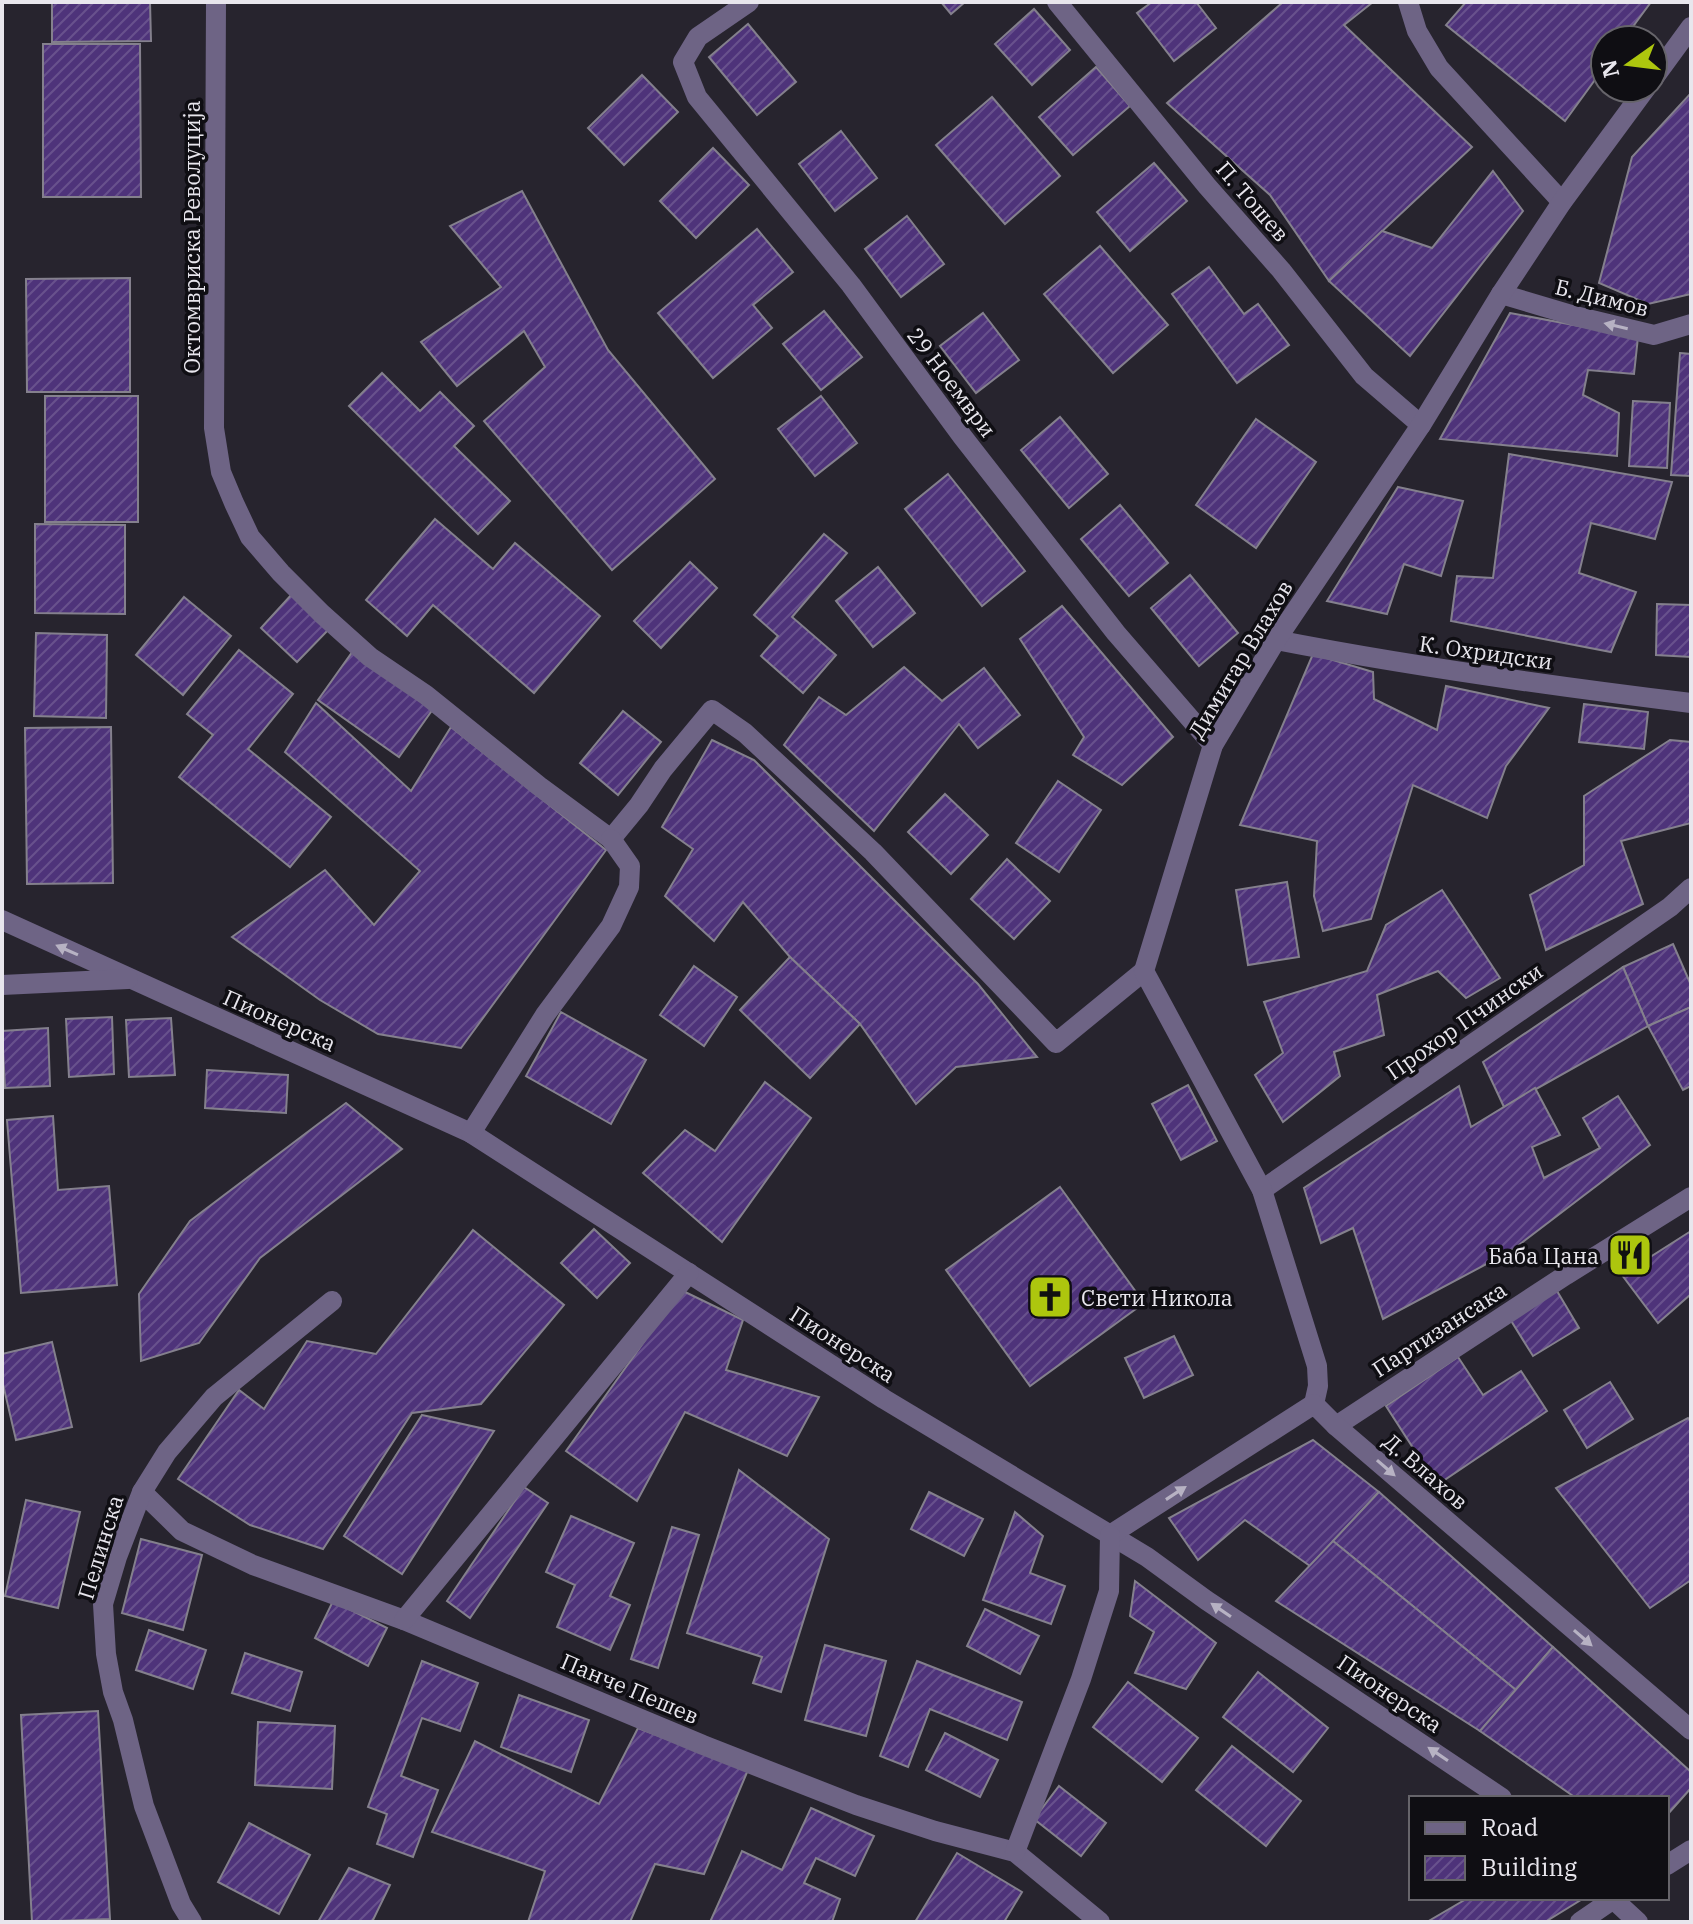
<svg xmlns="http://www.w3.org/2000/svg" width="1693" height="1924" font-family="'IBM Plex Serif',serif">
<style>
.building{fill:url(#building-hatch);stroke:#84808d;stroke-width:2}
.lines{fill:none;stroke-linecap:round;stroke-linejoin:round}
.minor{stroke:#6e6485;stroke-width:20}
.oneway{fill:#b7b2c3}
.labels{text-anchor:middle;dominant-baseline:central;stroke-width:7;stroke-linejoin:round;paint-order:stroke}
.street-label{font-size:22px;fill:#e8e6ed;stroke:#0f0e13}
.poi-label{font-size:22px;fill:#e8e6ed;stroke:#0f0e13;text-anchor:end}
</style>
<defs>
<pattern id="building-hatch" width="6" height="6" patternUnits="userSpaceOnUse" patternTransform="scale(2)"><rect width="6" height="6" fill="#4e337a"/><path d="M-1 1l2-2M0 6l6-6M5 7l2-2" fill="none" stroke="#68518d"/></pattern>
</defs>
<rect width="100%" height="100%" fill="#27242e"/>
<g class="building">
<path d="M52,2h98l1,39 -99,1z"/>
<path d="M941,2h24l-14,12z"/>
<path d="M1152,2h44l20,26 -42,33 -37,-48z"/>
<path d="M1283,2h90l-29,23 128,122 -143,134 -59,-86 -103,-92z"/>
<path d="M1466,2h185l-28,38h-18v26l-40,55 -119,-96z"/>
<path d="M1034,9l36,41 -38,35 -37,-41z"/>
<path d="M748,24l48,58 -39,33 -48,-58z"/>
<path d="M43,44h97l1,153h-98z"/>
<path d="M1096,67l34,39 -57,49 -34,-38z"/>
<path d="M642,75l36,37 -54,53 -36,-37z"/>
<path d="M1691,93v201l-43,10 -49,-21 33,-126z"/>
<path d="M992,97l68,79 -55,48 -69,-79z"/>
<path d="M841,131l36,47 -42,33 -36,-47z"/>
<path d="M713,148l36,37 -53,53 -36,-37z"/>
<path d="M1154,163l33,38 -57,50 -33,-39z"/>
<path d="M1493,171l30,40 -113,145 -81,-75 53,-50 50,17z"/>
<path d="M522,191l86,159 107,129 -103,91 -128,-149 61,-54 -21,-36 -67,55 -36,-44 80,-55 -51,-61z"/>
<path d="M907,216l37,48 -43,33 -36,-48z"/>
<path d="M757,229l36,43 -40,33 19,23 -59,50 -55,-65z"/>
<path d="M1100,246l68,79 -55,48 -69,-79z"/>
<path d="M1209,267l35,47 14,-10 31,41 -52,38 -65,-89z"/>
<path d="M130,278v114h-103l-1,-113z"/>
<path d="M824,311l38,46 -41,33 -38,-46z"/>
<path d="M983,313l36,47 -43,33 -36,-47z"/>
<path d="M1510,313l128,24 -4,37 -46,-4 -5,25 36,18 -2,43 -177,-17z"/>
<path d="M1680,353l11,1v122l-20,-1z"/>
<path d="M382,373l38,38 20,-19 34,34 -20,20 56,55 -32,33 -129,-128z"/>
<rect x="45" y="396" width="93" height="126"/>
<path d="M821,396l36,47 -42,33 -37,-47z"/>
<path d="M1633,401l37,2 -3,65 -38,-2z"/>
<path d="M1060,417l48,57 -39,34 -48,-58z"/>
<path d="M1256,419l60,43 -60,86 -60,-43z"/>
<path d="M1509,454l163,28 -17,57 -64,-16 -12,50 57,19 -25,60 -160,-31 6,-45 36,2z"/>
<path d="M948,474l77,97 -43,35 -77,-97z"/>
<path d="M1398,487l65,14 -22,75 -37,-12 -17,50 -60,-13z"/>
<path d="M1120,505l48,58 -39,33 -48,-57z"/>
<path d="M435,519l58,50 22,-26 85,73 -66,77 -101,-88 -26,31 -41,-36z"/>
<path d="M35,524l90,1v89l-90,-1z"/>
<path d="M824,534l23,19 -55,64 44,38 -33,38 -42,-37 17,-20 -24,-21z"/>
<path d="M690,562l27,26 -56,60 -27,-27z"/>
<path d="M878,567l37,46 -42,34 -37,-46z"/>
<path d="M1190,575l48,58 -39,33 -48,-58z"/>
<path d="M293,593l37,35 -33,34 -36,-34z"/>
<path d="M184,597l47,39 -48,59 -47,-40z"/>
<path d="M1657,604l34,1v52l-35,-2z"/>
<path d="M1062,606l111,131 -51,48 -49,-30 11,-18 -64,-98z"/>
<path d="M36,633l71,2 -1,83 -72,-2z"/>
<path d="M239,650l54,44 -45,55 83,68 -41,50 -111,-90 34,-42 -26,-21z"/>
<path d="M353,651l80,58 -34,48 -81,-57z"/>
<path d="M1313,654l60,18 1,27 63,31 9,-44 103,22 -43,58 -19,52 -74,-33 -42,134 -48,12 -9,-35 3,-55 -77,-16z"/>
<path d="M904,667l38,34 42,-33 36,47 -42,33 -19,-24 -85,107 -90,-86 35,-48 27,18z"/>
<path d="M316,703l95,88 40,-64 155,123 -145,198 -83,-14 -58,-34 -88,-63 93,-67 49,55 46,-54 -135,-119z"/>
<path d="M1584,704l64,8 -4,37 -65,-7z"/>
<path d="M623,711l38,31 -43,53 -38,-32z"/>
<path d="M111,727l2,156 -86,1 -2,-156z"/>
<path d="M712,740l42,20 224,224 59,73 -81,10 -40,37 -56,-80 -70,-67 -47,-55 -29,39 -49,-45 28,-47 -31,-22z"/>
<path d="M1670,740l21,2v81l-70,18 22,63 -97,46 -16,-55 54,-30v-69z"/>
<path d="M1058,781l43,29 -42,62 -43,-29z"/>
<path d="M945,794l43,41 -37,39 -43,-42z"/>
<path d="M1007,859l43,42 -36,38 -43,-40z"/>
<path d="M1287,882l12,75 -51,8 -12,-75z"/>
<path d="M1442,890l58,88 -34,20 -28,-27 -61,24 7,40 -50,17 6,24 -57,46 -28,-47 28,-22 -19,-51 103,-31 19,-46z"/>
<path d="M1673,944l18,41v22l-43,19 -25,-59z"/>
<path d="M790,957l70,67 -50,54 -70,-68z"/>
<path d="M694,966l43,31 -33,49 -44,-31z"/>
<path d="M1623,967l25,59 -144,81 -21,-45z"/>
<path d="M1691,1007v79l-8,4 -35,-64z"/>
<path d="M561,1012l85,48 -35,64 -85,-48z"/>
<path d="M112,1017l2,57 -45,3 -3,-58z"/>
<path d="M171,1018l4,57 -46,2 -3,-57z"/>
<path d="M48,1028l2,58 -45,2 -3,-57z"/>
<path d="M207,1070l81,5 -2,38 -81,-5z"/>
<path d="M765,1082l46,36 -89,124 -79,-69 42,-43 30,21z"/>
<path d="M1188,1085l29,56 -36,19 -29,-56z"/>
<path d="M1459,1086l12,41 64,-39 25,47 -28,12 12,31 56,-30 -17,-30 35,-22 32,49 -139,106 -128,68 -30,-91 -32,15 -17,-55z"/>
<path d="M346,1103l56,46 -142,109 -61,85 -58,18 -2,-67 51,-73z"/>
<path d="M53,1116l5,74 51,-4 8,99 -96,8 -14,-173z"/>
<path d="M1060,1187l84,116 -114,83 -84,-116z"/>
<path d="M594,1229l36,34 -33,35 -36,-35z"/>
<path d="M473,1230l91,75 -83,99 -69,9 -89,136 -73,-24 -72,-46 61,-89 25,19 43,-68 69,13z"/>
<path d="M1691,1231v63l-33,29 -36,-48z"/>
<path d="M681,1290l62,30 -17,50 93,27 -32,59 -102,-44 -48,89 -71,-50z"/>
<path d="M1557,1291l22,37 -46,28 -23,-37z"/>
<path d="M1174,1336l19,39 -49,23 -19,-40z"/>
<path d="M52,1342l20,85 -56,13 -14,-60v-26z"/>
<path d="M1458,1357l25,38 38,-24 26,40 -110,74 -51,-79z"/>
<path d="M1610,1382l23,37 -46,29 -23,-38z"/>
<path d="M422,1415l72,16 -92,143 -58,-38z"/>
<path d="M1688,1418l3,4v158l-41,28 -94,-120z"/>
<path d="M1313,1440l66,52 -69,74 -65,-46 -47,40 -29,-42z"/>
<path d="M739,1470l90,69 -48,153 -28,-9 9,-26 -75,-24z"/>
<path d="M524,1487l24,16 -78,115 -23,-17z"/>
<path d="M929,1492l54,27 -19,37 -53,-27z"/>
<path d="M1379,1492l174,155 -37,43 -183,-149z"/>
<path d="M26,1500l54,12 -22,96 -53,-12z"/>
<path d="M1015,1512l28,24 -13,37 35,13 -14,38 -68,-24z"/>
<path d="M571,1516l63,27 -24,53 20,9 -20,45 -53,-23 18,-42 -29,-13z"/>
<path d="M672,1527l27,8 -41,133 -27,-9z"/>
<path d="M141,1539l61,16 -19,75 -61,-17z"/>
<path d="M1333,1541l183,149 -36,41 -204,-130z"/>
<path d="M1135,1581l81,62 -30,46 -51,-16 19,-41 -24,-16z"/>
<path d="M333,1601l54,27 -19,38 -53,-28z"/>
<path d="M985,1609l54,27 -19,38 -53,-28z"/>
<path d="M149,1630l57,20 -13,39 -57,-19z"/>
<path d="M825,1645l61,16 -20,75 -61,-16z"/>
<path d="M1553,1647l138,125v16l-24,27v-17h-91l-96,-67z"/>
<path d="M245,1653l57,19 -12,39 -58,-18z"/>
<path d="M422,1661l56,22 -18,48 -38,-13 -21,58 37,14 -25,67 -36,-13 10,-30 -19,-7z"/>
<path d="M917,1661l105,41 -15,38 -77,-31 -22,58 -28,-11z"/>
<path d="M1258,1672l70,56 -35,44 -70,-55z"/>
<path d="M1128,1682l70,56 -36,44 -69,-55z"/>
<path d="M519,1695l70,25 -18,52 -70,-25z"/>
<path d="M98,1711l12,208 -78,3 -11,-207z"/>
<path d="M258,1722l77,4 -3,63 -77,-4z"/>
<path d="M638,1728l110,42 -44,104 -49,-10 -25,58h-102l17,-51 -113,-39 43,-91 124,63z"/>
<path d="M945,1733l53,27 -18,37 -54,-27z"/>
<path d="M1232,1746l69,55 -35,45 -70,-56z"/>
<path d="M1059,1786l47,37 -25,33 -47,-37z"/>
<path d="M811,1808l63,28 -19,40 -39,-18 -12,25 36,16 -8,23h-122l32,-71 40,19z"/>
<path d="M249,1823l61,32 -31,59 -61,-32z"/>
<path d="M957,1853l65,39 -18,30h-89z"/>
<path d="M349,1868l41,17 -18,37h-54z"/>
<path d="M1468,1898h116l-39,24h-118z"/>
</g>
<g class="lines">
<g class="minor">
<path d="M216,2l-2,426 7,44 13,31 16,34 31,36 41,41 48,43 56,38 113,91 72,53 28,-34 24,-36 49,-59 33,23 128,119 183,191 88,-72"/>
<path d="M749,2l-51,35 -15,25 14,35 154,188 111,151 154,197 97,112"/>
<path d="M1057,2l150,184 74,84 83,106 57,49"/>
<path d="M1408,2l9,29 22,37 123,134"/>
<path d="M1653,79l38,-52"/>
<path d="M1501,294l74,22 79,19 37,-11"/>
<path d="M1276,640c138,27 276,46 415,63"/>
<path d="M2,920l469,213 413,266 263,158 59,43 296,198"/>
<path d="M2,985l126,-6"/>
<path d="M471,1133l74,-118 66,-89 18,-39 1,-21 -19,-27"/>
<path d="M1262,1190l408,-283 21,-19"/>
<path d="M1314,1404l4,-18 -1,-20 -55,-176 -118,-219 69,-226 63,-105 145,-215 80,-131 61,-92 84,-114"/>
<path d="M1336,1426l230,-151 125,-78"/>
<path d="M142,1492l40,39 71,34 151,55 299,125 153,60 79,26 80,21 85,70"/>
<path d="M1110,1535l204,-131 22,22 355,304"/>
<path d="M404,1620l285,-347"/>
<path d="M1015,1852l66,-173 28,-88 1,-56"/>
<path d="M1667,1865l24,-15"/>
<path d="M1613,1899l25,23"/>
<path d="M192,1922l-11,-18 -37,-98 -21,-86 -10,-28 -7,-38 -3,-50 14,-47 25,-65 25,-40 47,-55 118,-96"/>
<path d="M1580,1922l35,-24"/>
</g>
</g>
<defs><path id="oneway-solid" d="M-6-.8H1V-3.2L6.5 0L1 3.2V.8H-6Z" transform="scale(2)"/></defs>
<g class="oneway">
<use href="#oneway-solid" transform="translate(1616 326) rotate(-167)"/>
<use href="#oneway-solid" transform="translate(67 950) rotate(-156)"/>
<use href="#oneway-solid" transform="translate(1386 1468) rotate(41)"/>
<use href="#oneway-solid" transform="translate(1176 1493) rotate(-33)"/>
<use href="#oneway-solid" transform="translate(1221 1610) rotate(-146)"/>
<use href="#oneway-solid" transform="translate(1583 1638) rotate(41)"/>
<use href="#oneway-solid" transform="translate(1438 1754) rotate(-146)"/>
</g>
<defs>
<g id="restaurant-square" transform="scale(2.3)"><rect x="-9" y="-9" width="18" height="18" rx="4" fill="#adc60e" stroke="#0f0e13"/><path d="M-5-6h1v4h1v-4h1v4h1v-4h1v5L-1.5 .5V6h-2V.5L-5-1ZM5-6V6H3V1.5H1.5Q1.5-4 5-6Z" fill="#111"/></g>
<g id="church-square" transform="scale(2.3)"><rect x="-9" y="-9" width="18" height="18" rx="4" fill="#adc60e" stroke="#0f0e13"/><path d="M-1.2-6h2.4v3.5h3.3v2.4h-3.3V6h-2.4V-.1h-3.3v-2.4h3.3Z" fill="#111"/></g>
</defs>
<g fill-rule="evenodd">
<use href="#restaurant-square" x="1630" y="1255"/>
<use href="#church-square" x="1050" y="1297"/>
</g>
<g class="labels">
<g class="street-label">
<text transform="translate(1253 201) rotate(49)">П. Тошев</text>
<text transform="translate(191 237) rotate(-90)">Октомвриска Револуција</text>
<text transform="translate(1602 297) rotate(14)">Б. Димов</text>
<text transform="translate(952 382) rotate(53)">29 Ноември</text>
<text transform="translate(1486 652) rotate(8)">К. Охридски</text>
<text transform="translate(1240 659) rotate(-59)">Димитар Влахов</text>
<text transform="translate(280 1020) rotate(24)">Пионерска</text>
<text transform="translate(1464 1021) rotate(-35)">Прохор Пчински</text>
<text transform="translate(1439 1329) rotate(-33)">Партизансака</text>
<text transform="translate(843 1344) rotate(33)">Пионерска</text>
<text transform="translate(1426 1471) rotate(41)">Д. Влахов</text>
<text transform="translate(100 1547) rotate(-73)">Пелинска</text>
<text transform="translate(630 1688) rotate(23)">Панче Пешев</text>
<text transform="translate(1390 1693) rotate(34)">Пионерска</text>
</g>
<g class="poi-label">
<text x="1599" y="1255">Баба Цана</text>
<text x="1081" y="1297" text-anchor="start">Свети Никола</text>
</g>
</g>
<rect width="1693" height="1924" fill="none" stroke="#e8e6ed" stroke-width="8"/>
<rect x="1409" y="1796" width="260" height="104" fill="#0f0e13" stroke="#66646a" stroke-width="2"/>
<rect x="1425" y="1822" width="40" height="12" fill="#6e6485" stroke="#66646a" stroke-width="2"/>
<text x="1481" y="1836" font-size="24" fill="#e8e6ed">Road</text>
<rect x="1425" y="1856" width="40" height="24" fill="url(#building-hatch)" stroke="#66646a" stroke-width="2"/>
<text x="1481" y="1876" font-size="24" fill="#e8e6ed">Building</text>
<g transform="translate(1629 64) rotate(256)"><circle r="38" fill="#0f0e13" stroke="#66646a" stroke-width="2"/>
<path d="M0-6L14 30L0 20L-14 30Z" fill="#adc60e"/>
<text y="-12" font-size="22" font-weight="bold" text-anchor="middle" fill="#e8e6ed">N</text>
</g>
</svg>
